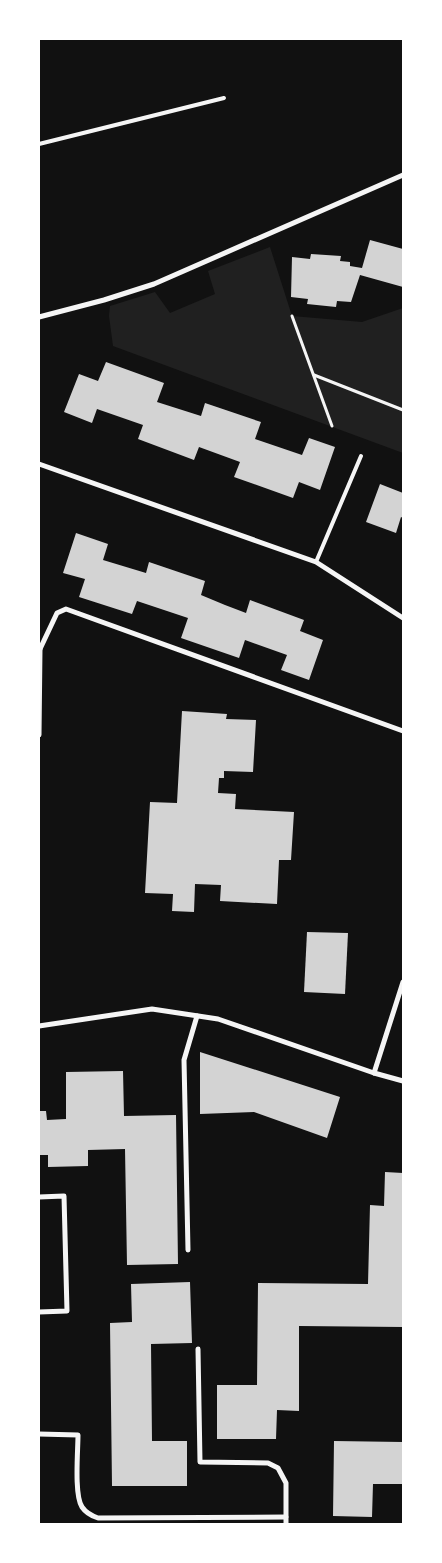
<svg xmlns="http://www.w3.org/2000/svg" width="442" height="1563" font-family="Raleway,sans-serif">
<style>
.green{fill:#202020}
.building{fill:#d3d3d3}
.lines{fill:none;stroke-linecap:round;stroke-linejoin:round}
.path{stroke:#f5f5f5;stroke-width:3}
.service{stroke:#f5f5f5;stroke-width:4}
.minor{stroke:#f5f5f5;stroke-width:5}
</style>
<rect width="100%" height="100%" fill="#111"/>
<path class="green" d="M270,247l22,69 70,6 41,-14v145l-290,-107 -4,-30 1,-10 45,-14 15,21 45,-19 -7,-23z"/>
<g class="building">
<path d="M370,240l33,9v38l-43,-12 -9,27 -14,-1 -1,6 -29,-3 1,-5 -17,-2 1,-40 18,2 1,-5 30,2 -1,5 10,1v4l12,2z"/>
<path d="M106,362l58,21 -7,19 44,14 4,-13 56,19 -6,17 47,16 7,-17 26,9 -15,43 -21,-8 -6,16 -59,-21 6,-15 -41,-15 -5,13 -56,-21 5,-14 -46,-16 -5,14 -28,-11 15,-38 19,7z"/>
<path d="M380,484l23,9v25l-2,-1 -5,16 -30,-11z"/>
<path d="M76,533l32,11 -5,16 43,13 3,-11 56,19 -4,14 24,10 21,8 4,-13 54,20 -4,11 23,9 -14,40 -28,-10 6,-15 -42,-15 -6,18 -58,-20 7,-20 -51,-17 -5,13 -53,-17 6,-18 -22,-6z"/>
<path d="M182,711l45,3 -1,5 30,1 -3,52 -29,-1v7h-5l-1,15 18,1 -1,15 59,3 -3,48h-12l-2,44 -57,-3 1,-16 -26,-1 -1,28 -22,-1 1,-17 -28,-1 5,-91 27,1z"/>
<path d="M307,932l41,1 -3,61 -41,-2z"/>
<path d="M200,1052l140,45 -13,41 -73,-26 -54,2z"/>
<path d="M123,1071l1,45 52,-1 2,149 -51,1 -2,-116 -37,1v16l-40,1v-12h-9v-44h7l1,9 19,-1v-47z"/>
<path d="M385,1172l18,1v154l-104,-1v85l-22,-1 -1,29h-59v-54h40l1,-102 110,1 2,-79 14,1z"/>
<path d="M190,1282l2,61 -41,1 1,97h35v45h-75l-2,-163 22,-1 -1,-38z"/>
<path d="M334,1441l69,1v42h-30l-1,33 -39,-1z"/>
</g>
<g class="lines">
<g class="path">
<path d="M292,316l40,110"/>
<path d="M314,375l89,35"/>
</g>
<g class="service">
<path d="M39,144l185,-46"/>
<path d="M316,562l45,-106"/>
</g>
<g class="minor">
<path d="M39,317l65,-17 50,-16 249,-109"/>
<path d="M39,464l277,98 87,56"/>
<path d="M39,649h1l-1,86"/>
<path d="M40,649l17,-36 9,-4 337,122"/>
<path d="M39,1026l113,-17 66,10 156,54 29,8"/>
<path d="M374,1073l29,-91"/>
<path d="M39,1197l25,-1 3,115 -28,1"/>
<path d="M188,1250l-4,-190 13,-44"/>
<path d="M198,1349l2,113 68,1 10,5 8,15v41"/>
<path d="M39,1434l39,1c0,16 -4,60 4,72 4,6 10,9 16,11l188,-1"/>
</g>
</g>
<rect width="442" height="1563" fill="none" stroke="#ffffff" stroke-width="80"/>
</svg>
